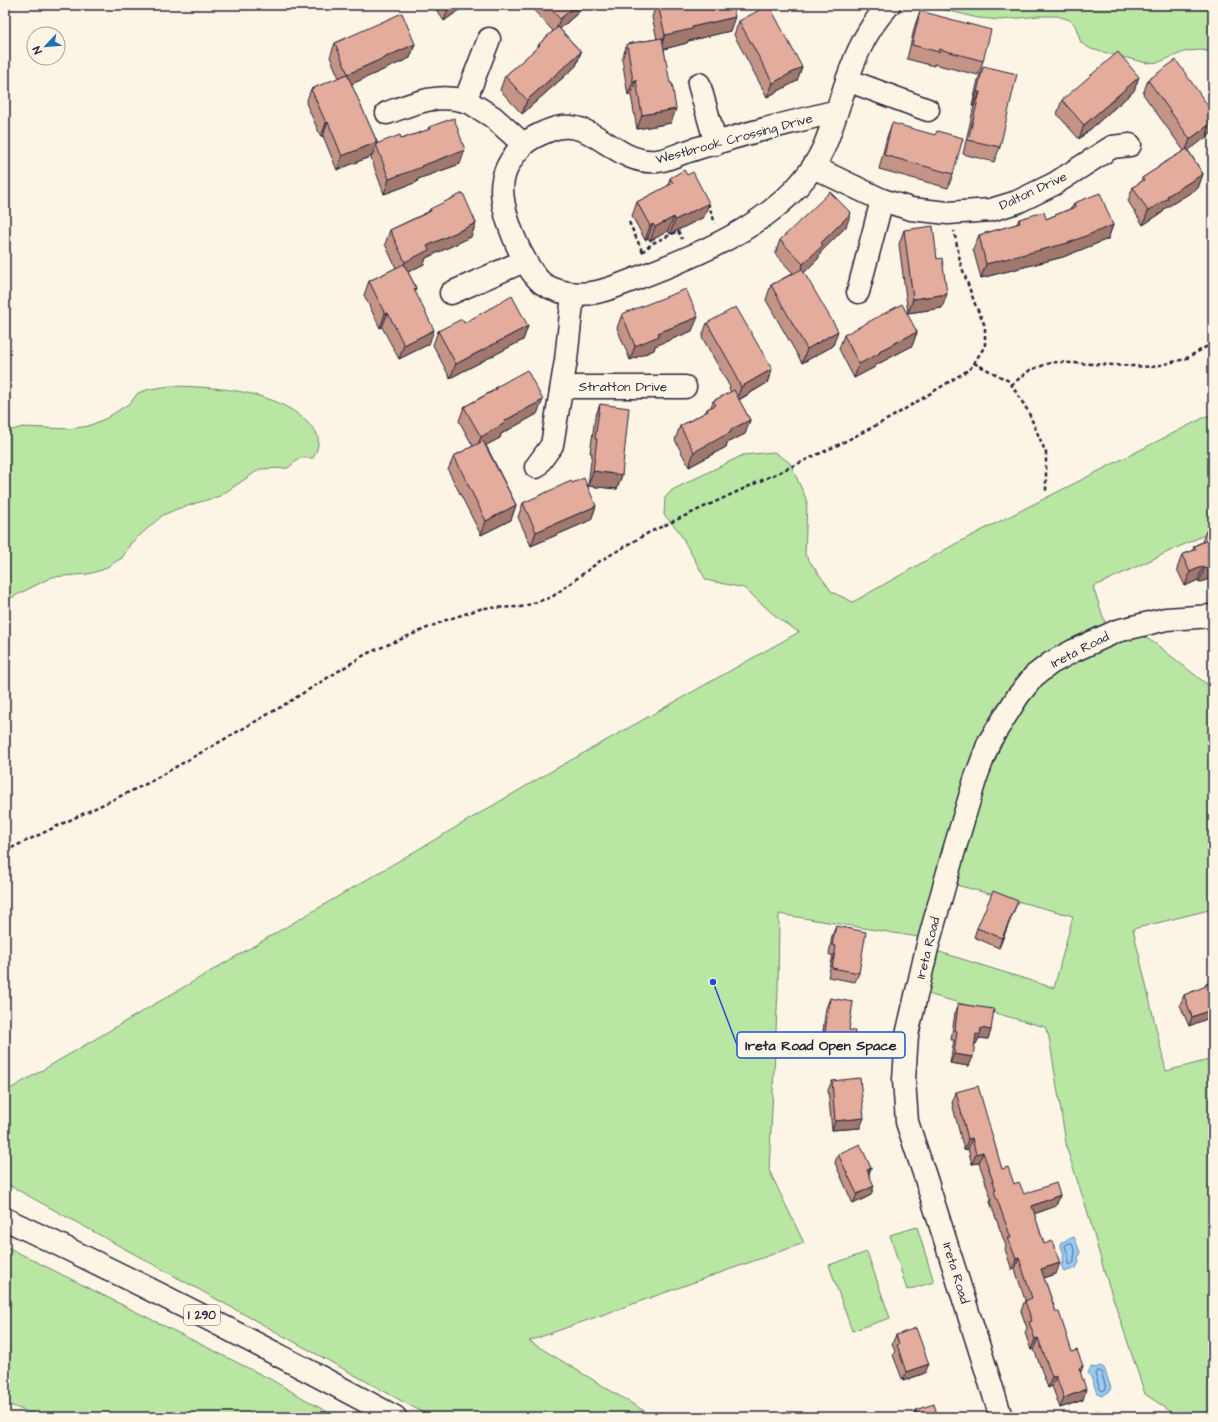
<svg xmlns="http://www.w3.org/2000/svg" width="1218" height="1422" font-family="'Architects Daughter',sans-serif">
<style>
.green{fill:#bae6a3;stroke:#6e846f}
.water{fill:#97caf4;stroke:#6887aa}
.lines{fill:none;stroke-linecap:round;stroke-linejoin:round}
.shore{stroke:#516585;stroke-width:1}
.minor-casing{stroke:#22223b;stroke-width:25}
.highway-casing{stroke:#22223b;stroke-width:25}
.path{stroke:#22223b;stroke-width:2.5;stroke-dasharray:4 3;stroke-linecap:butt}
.minor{stroke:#fcf5e5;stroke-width:22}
.highway{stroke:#fcf5e5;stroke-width:22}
.wall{fill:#c49487;stroke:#22223b}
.shaded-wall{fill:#a0786e;stroke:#22223b}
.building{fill:#e4ac9d;stroke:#22223b}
.labels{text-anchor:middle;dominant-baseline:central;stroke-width:3;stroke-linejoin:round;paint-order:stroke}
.shield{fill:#fcf5e5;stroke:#63616e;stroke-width:1}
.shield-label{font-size:12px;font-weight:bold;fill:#22223b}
.street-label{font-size:13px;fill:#22223b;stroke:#fcf5e5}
.leader{fill:none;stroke:#1d4ed8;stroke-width:1.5}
.callout-dot{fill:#1d4ed8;stroke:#fcf5e5;stroke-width:1.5}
.callout{fill:#fcf5e5;stroke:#1d4ed8;stroke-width:1.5}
.callout-label{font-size:14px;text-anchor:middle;font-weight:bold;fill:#22223b}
</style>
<rect width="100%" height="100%" fill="#fcf5e5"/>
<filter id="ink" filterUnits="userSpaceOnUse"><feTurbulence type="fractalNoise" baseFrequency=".025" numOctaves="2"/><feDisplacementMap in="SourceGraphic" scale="8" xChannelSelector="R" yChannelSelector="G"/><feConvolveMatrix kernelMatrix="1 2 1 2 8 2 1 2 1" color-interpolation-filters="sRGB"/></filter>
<g filter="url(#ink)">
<g class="green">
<path d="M931,5h282v47l-12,-2 -14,1 -28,11 -12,1 -56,-14 -10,-6 -6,-18 -5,-5 -13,-4h-18l-38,4 -23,-2 -44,-11z"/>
<path d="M170,386c44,1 105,3 138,37 2,3 7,6 8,9 5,8 1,19 -3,26h-13l-12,10 -28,1 -40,27 -43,13 -14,6 -32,28 -9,15 -20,12 -14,4 -36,3 -47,24v-169l18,-5 47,2 18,-3 17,-7 25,-16 8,-10 12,-4z"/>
<path d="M1213,413v118l-120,56 16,47 21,-7 27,18 56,44v220l-80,20 33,142 47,-12v358h-34l-34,-23 -40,-120 -18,-64 -20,-61 -18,-112 -4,-10 -128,-36 10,-43 127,40 19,-72 -128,-34 -15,57 -151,-25 -1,76 -9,180 35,73 -275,98 125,76h-223l-426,-234v-91l545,-320 249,-140 -19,-12 -36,-32 -38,-8 -28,-50 -14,-15 1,-17 7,-8 71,-35 31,-3 16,11 17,38 -2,54 27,37 21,10 104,-59z"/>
<path d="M917,1227l17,55 -27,8 -17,-55z"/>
<path d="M5,1246l265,133 66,38h-295l-36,-14z"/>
<path d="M867,1252l23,66 -38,13 -23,-66z"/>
</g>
<g class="water">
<path d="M1074,1237l6,15 -2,6 1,4 -3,6 -12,4 -3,-8 3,-1 -1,-5 1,-3 -4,-12z"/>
<path d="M1100,1366l4,2 7,20 -2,4 -8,4 -4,-3 -6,-16 -3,-4 3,-6 5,1z"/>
</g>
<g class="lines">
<g class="shore">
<path d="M1070,1243l2,1 3,8 -1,6v4l-4,3 -2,-1v-10l-3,-8z"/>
<path d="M1099,1371l2,1 5,15v2l-4,2 -2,-2 -5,-15 1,-2z"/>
</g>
<g class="minor-casing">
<g id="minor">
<path d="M489,39l-24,62 4,1 24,15 30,27"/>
<path d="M847,80l81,30"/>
<path d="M699,84l17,60"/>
<path d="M837,111c-35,9 -71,17 -105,27 -14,5 -29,8 -43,13 -11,3 -21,9 -32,10 -39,4 -59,-37 -95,-34 -10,1 -33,11 -40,19 -8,8 -17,22 -19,34 -6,25 19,86 39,103 5,4 11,6 17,8 27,8 51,-2 76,-12 67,-25 158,-62 189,-132 20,-48 27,-103 65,-142"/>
<path d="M387,113c27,-10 50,-20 78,-12"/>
<path d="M813,167l69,33 29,9 37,4 43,-3 26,-8 37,-18 58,-37 18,-2"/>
<path d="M858,292l24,-92"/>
<path d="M451,293l73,-32"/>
<path d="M562,387h123"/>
<path d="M536,467l16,-22 14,-85 7,-66"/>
<path d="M1001,1417l-76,-241 -18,-54 -3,-42 3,-45 20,-87 26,-94 22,-74 14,-38 29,-46 16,-20 17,-13 22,-12 44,-20 49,-12 47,-3"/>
</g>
</g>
<g class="highway-casing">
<path id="highway" d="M5,1219c132,62 262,129 390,198"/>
</g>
<g class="path">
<path d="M708,203l7,20"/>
<path d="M629,222l14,31"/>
<path d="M642,252l11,-9 25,-12 4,8"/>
<path d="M974,363l35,18 19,30 18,42v40"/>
<path d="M1011,385l19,-15 23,-8 99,5 33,-8 28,-16"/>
<path d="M5,851l141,-67 133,-76 87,-54 80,-34 37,-12 38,-1 31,-10 48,-36 48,-28 190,-88 54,-28 78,-48 15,-23v-20l-10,-22 -14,-39 -7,-34"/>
</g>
<use href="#minor" class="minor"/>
<use href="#highway" class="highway"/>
</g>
<g class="wall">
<path d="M433,5h33l-22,16z"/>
<path d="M529,5h53l-2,6 -20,18 21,23 -5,14 -54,48 -22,-24 5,-14 32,-28 2,-4 14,-13z"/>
<path d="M656,5h76l-2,26 -42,10 -1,2 -23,6 7,74 -34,6 -6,-34h-3l-6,-36 5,-15 30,-5 -5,-22z"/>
<path d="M920,11l63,50 -5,14 -44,-11v2l-27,-7 8,-34z"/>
<path d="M739,21l58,60 -30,16 -33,-62z"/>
<path d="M335,43l80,1 -5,14 -59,26 26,58 -5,14 -35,14 -14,-34 -2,1 -15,-34 5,-14 28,-11 -9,-21z"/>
<path d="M983,66l17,81 -6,15 -31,-8 11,-48h-2l6,-26z"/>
<path d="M1148,80l65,33v19l-1,1 -24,17 15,24 -5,14 -34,21 -1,3 -20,13 -15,-24 5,-14 8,-5 1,-4 16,-10 1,-2 25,-15 -41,-57z"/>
<path d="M1134,91l-55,48 -22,-25 5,-14z"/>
<path d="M892,123l61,51 -5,14 -69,-19 8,-32z"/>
<path d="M429,127l31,37 -42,15 -1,3 -33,12 -13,-36 5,-14 25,-5 27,-9z"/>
<path d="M670,178l34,39 -34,17 -2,-3 -18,10 -2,-3 -3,2 -13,-24 5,-14 31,-16z"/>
<path d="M1074,203l39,22 -5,14 -45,18 -82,21 -8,-29 6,-14 38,-11 2,-5h27l26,-11z"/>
<path d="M430,209l46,14 -5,14 -45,21 -2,6 -16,8 8,16 -1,4 14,52 -30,15 -17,-32 -2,1 -16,-33 5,-14 27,-13 -11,-24 5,-14 38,-18z"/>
<path d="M846,227l-25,25 -3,7 -14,14 29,73 -31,17 -36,-63 5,-15 22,-12 -18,-19 5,-14z"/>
<path d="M904,230l38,78 -34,5 -9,-69z"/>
<path d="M622,314l70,17 -37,15 -1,4 -24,10 -13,-32z"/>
<path d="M464,323l64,3 -5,14 -73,38 -17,-33 5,-14z"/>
<path d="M707,323l65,46 -5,14 -28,17 11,20 -5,14 -18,9 -1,4 -37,20 -14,-27 5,-14 26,-14 1,-3 4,-2 2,-6 18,-9 -2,-3 1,-2 -28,-50z"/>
<path d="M917,332l-5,14 -36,19 -1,2 -21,11 -15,-29 5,-14z"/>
<path d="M496,387l41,27 -36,20 -1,4 -14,7 30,60 -5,15 -30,15 -33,-65 6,-14 19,-10 -14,-25 5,-14 30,-17z"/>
<path d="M600,404l22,71 -5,14 -29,-3 4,-33h-2l5,-35z"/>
<path d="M572,483l24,23 -5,14 -60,26 -13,-29 5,-14z"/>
<path d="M1213,528v49l-14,6 -1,-3 -13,6 -8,-17 5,-14 11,-5 1,-4 8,-4 4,-11z"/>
<path d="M1018,901l-19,47 -25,-11 3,-9z"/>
<path d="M836,926l23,47 -4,9 -27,-5 5,-22h-4l3,-19z"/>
<path d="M1213,981v42h-1l-3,-5 -20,8 -9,-21 4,-10 21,-8 1,-3z"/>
<path d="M830,998l19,32 3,19 -3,9 -29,-3 6,-47z"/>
<path d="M958,1004l33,26 -3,9 -9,-1 -3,6h-2l-5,22 -19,-3 4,-23h-3l4,-27z"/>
<path d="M832,1081l28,47 -28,2 -4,-40z"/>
<path d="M956,1092l46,77 12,15 10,10 36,1 -4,11 -22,8 10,30 12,30 -12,4 12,34 16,40 11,14 -3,7 3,27 -23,8 -8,-22 -4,2 -14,-39 -3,1 -6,-17 2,-5 -6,-17 4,-11 -10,-31 -3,1 -7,-21 1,-3 -16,-44 1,-4 -12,-35 -7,1 -4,-15 -4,1 -12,-47z"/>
<path d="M838,1154l33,14 -2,6 2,21 -18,9 -18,-41z"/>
<path d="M896,1335l29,38 -22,8 -10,-26 2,-4 -3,-7z"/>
<path d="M915,1410l22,4 4,3h-28z"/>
</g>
<g class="shaded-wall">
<path d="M451,5h15l-22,16 5,-15z"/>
<path d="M576,5h6l-2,6 -25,22 5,-14z"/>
<path d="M735,17l-5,14 -42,10 -1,2 -27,7 5,-15 27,-8z"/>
<path d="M415,44l-5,14 -67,30 5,-14z"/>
<path d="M581,52l-5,14 -54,48 5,-14z"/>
<path d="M802,67l-5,14 -30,16 6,-14z"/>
<path d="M1139,77l-5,14 -55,48 5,-14z"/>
<path d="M636,80l-5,15h-3l5,-14z"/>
<path d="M977,92h3l-6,14h-2z"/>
<path d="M676,109l-5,14 -34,6 5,-14z"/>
<path d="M328,122l-5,14 -2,1 5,-14z"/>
<path d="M1213,122l-1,11 -27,20 5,-14z"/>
<path d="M377,142l-5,14 -35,14 5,-14z"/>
<path d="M465,150l-5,14 -42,15 -1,3 -33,12 5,-15 32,-13z"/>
<path d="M1203,174l-5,14 -34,21 -1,3 -20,13 5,-14 19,-15z"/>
<path d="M709,203l-5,14 -34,17 5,-14z"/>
<path d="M851,213l-5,14 -25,25 -3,7 -20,20 5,-15 18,-21z"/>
<path d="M674,217l-6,14 -18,10 5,-14z"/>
<path d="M476,223l-5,14 -45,21 -2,6 -24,12 5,-14 22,-16z"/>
<path d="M653,224l-5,14 -3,2 5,-14z"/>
<path d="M1113,225l-5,14 -45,18 -82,21 5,-14z"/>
<path d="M947,294l-5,14 -34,5 5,-14z"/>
<path d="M388,313l-6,14 -2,1 5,-14z"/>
<path d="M698,317l-6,14 -37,15 -1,4 -24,10 5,-14 23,-13z"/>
<path d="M528,326l-5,14 -73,38 6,-14z"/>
<path d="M434,330l-5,14 -30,15 5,-14z"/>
<path d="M838,331l-5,15 -31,17 5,-14z"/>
<path d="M917,332l-5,14 -36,19 -1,2 -21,11 5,-14 20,-13z"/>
<path d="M772,369l-5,14 -31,18 5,-14z"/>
<path d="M543,400l-6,14 -36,20 -1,4 -25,13 6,-14 23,-16z"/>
<path d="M750,420l-5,14 -18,9 -1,4 -37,20 5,-15 36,-22z"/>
<path d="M593,471l29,4 -5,14 -29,-3z"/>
<path d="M516,505l-5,15 -30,15 5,-14z"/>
<path d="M596,506l-5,14 -60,26 5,-14z"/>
<path d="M1213,565v12l-14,6 5,-14z"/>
<path d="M1203,566l-5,14 -13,6 5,-14z"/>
<path d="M1018,901l-4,9 -15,38 3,-10z"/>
<path d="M1213,1009l-4,9 -20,8 3,-9z"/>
<path d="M981,1028l10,2 -3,9 -9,-1 -3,6h-4l4,-10z"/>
<path d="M823,1045l29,4 -3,9 -29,-3z"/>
<path d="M954,1054l19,3 -4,9 -19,-3z"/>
<path d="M864,1118l-4,10 -28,2 3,-9z"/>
<path d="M972,1138l-4,11 -4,1 4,-11z"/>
<path d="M983,1152l-4,11 -7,1 4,-10z"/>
<path d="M871,1168l-4,10v-8z"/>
<path d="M874,1186l-3,9 -18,9 4,-10z"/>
<path d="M1060,1195l-4,11 -28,10 4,-10z"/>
<path d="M1019,1258l-4,11 -3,1 4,-11z"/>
<path d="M1060,1263l-4,11 -19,6 4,-11z"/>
<path d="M1038,1338l-4,11 -3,1 4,-11z"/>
<path d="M929,1364l-4,9 -22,8 3,-9z"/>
<path d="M1083,1366l-4,11v-9z"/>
<path d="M1056,1376l-4,10 -4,2 4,-11z"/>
<path d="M1086,1389l-3,11 -23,8 4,-10z"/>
</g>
<g class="building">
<path d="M547,5h29l-16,14z"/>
<path d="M658,5h74l3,12 -43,10v2l-27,6z"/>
<path d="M769,5l33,62 -29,16 -34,-62z"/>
<path d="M920,11l71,19 -8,31 -44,-12v3l-27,-7z"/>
<path d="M402,13l13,31 -67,30 -13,-31z"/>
<path d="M558,27l23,25 -54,48 -22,-24 35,-31 -1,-1z"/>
<path d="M662,38l8,45h2l4,26 -34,6 -6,-35 -3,1 -6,-37z"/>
<path d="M1118,52l21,25 -55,48 -22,-25z"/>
<path d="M1176,60l37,53v9l-23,17 -42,-59z"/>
<path d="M983,66l34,8 -17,73 -32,-7 12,-48h-3z"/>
<path d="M347,74l30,68 -35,14 -14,-34 -2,1 -15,-34z"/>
<path d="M454,118l11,32 -44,16 1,1 -33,12 -13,-35 24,-9 1,4 29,-10 -1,-2z"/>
<path d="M892,123l43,12 2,-4 26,7 -10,36 -69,-19z"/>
<path d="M1187,149l16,25 -36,22 1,2 -20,13 -15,-24 11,-7 -2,-2 17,-11v-1z"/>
<path d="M684,170l3,5 6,-3 16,31 -34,17 -1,-3 -19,10 -2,-3 -3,2 -13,-24 36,-19 -3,-5z"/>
<path d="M830,192l21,21 -30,30 2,2 -20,19 -23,-24z"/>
<path d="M463,193l13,30 -49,23 2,4 -24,12 -15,-32 41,-19 -1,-2z"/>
<path d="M1100,193l13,32 -45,18 -82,21 -7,-29 41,-12 -1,-4 25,-7 2,7 29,-12 -1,-4z"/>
<path d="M933,226l4,33 5,-1 5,36 -34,5 -9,-69z"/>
<path d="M404,264l12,24 -2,1 20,41 -30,15 -16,-32 -3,1 -16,-33z"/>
<path d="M802,269l36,62 -31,18 -36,-64z"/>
<path d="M686,289l12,28 -40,16 1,3 -24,10 -13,-32z"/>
<path d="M512,296l16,30 -72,38 -18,-33 24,-12 2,4z"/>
<path d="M902,304l15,28 -38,19 1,2 -21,11 -15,-29z"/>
<path d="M736,307l36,62 -31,18 -6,-12 1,-1 -29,-51z"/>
<path d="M527,370l16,30 -39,21 1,2 -24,14 -17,-30 33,-18 -1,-2z"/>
<path d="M734,390l16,30 -20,10 1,2 -37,20 -14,-26 28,-15 -1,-2 9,-4 -3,-4z"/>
<path d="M600,404l29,4 -7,67 -29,-4 4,-32h-2z"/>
<path d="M483,441l33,64 -30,16 -32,-65z"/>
<path d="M584,478l12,28 -60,26 -13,-29 48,-22 1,2z"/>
<path d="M1213,528v37l-9,4 -1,-3 -13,6 -8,-17 14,-6 -2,-3 16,-7 -4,-8z"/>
<path d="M993,891l25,10 -16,37 -25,-10z"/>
<path d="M836,926l30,6 -7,41 -27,-5 4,-22 -4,-1z"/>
<path d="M1213,981v28l-21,8 -8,-22 22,-9v-2z"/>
<path d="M830,998l23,4 -4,28 6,1 -3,18 -29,-4z"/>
<path d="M958,1004l36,5 -3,21 -10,-2 -1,7 -4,-1 -3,23 -19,-3 3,-23 -2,-1z"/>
<path d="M860,1078l4,40 -29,3 -3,-40z"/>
<path d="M978,1086l24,83 6,-2 6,17 5,-2 5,12 32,-11 4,12 -28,11 12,38 8,-3 8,22 -19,6 15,43h3l13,40 5,-2 6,16 -4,2 7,21 -22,9 -8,-22 -4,1 -14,-39 -3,1 -6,-17 3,-1 -7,-20 7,-3 -13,-40 -3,1 -8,-21h3l-17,-47 2,-1 -13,-38 -7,2 -4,-16 -4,1 -12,-47z"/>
<path d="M860,1144l11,24 -4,2 7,16 -17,8 -19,-40z"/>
<path d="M916,1328l13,36 -23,8 -9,-27 2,-1 -3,-9z"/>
<path d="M934,1404l3,10 3,-1 1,4h-23l-3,-7z"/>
<path d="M1095,1411h5l3,6h-20z"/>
</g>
</g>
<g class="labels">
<rect class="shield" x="184" y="1305" width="36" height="20" rx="3"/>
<g class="shield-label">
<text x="202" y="1315">I 290</text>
</g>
<g class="street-label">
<text transform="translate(734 139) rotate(-15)">Westbrook Crossing Drive</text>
<text transform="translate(1033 191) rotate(-25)">Dalton Drive</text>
<text x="623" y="387">Stratton Drive</text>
<text transform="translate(1080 650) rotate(-27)">Ireta Road</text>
<text transform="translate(928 948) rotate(-76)">Ireta Road</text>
<text transform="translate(956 1273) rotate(73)">Ireta Road</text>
</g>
</g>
<path class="leader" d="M713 982L737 1045"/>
<circle class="callout-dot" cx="713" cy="982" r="4"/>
<rect class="callout" x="737" y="1032" width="168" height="26" rx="4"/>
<g class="callout-label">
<text x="821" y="1050">Ireta Road Open Space</text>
</g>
<rect width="1218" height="1422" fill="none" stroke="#fcf5e5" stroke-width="20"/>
<rect x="10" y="10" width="1198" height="1402" fill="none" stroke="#22223b" stroke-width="1.5" filter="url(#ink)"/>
<g transform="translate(46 46) rotate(244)"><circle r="19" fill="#fcf5e5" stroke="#a5a1a1"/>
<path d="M0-3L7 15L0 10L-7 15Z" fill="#1f6fb2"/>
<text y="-6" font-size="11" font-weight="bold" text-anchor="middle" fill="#22223b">N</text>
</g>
</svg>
